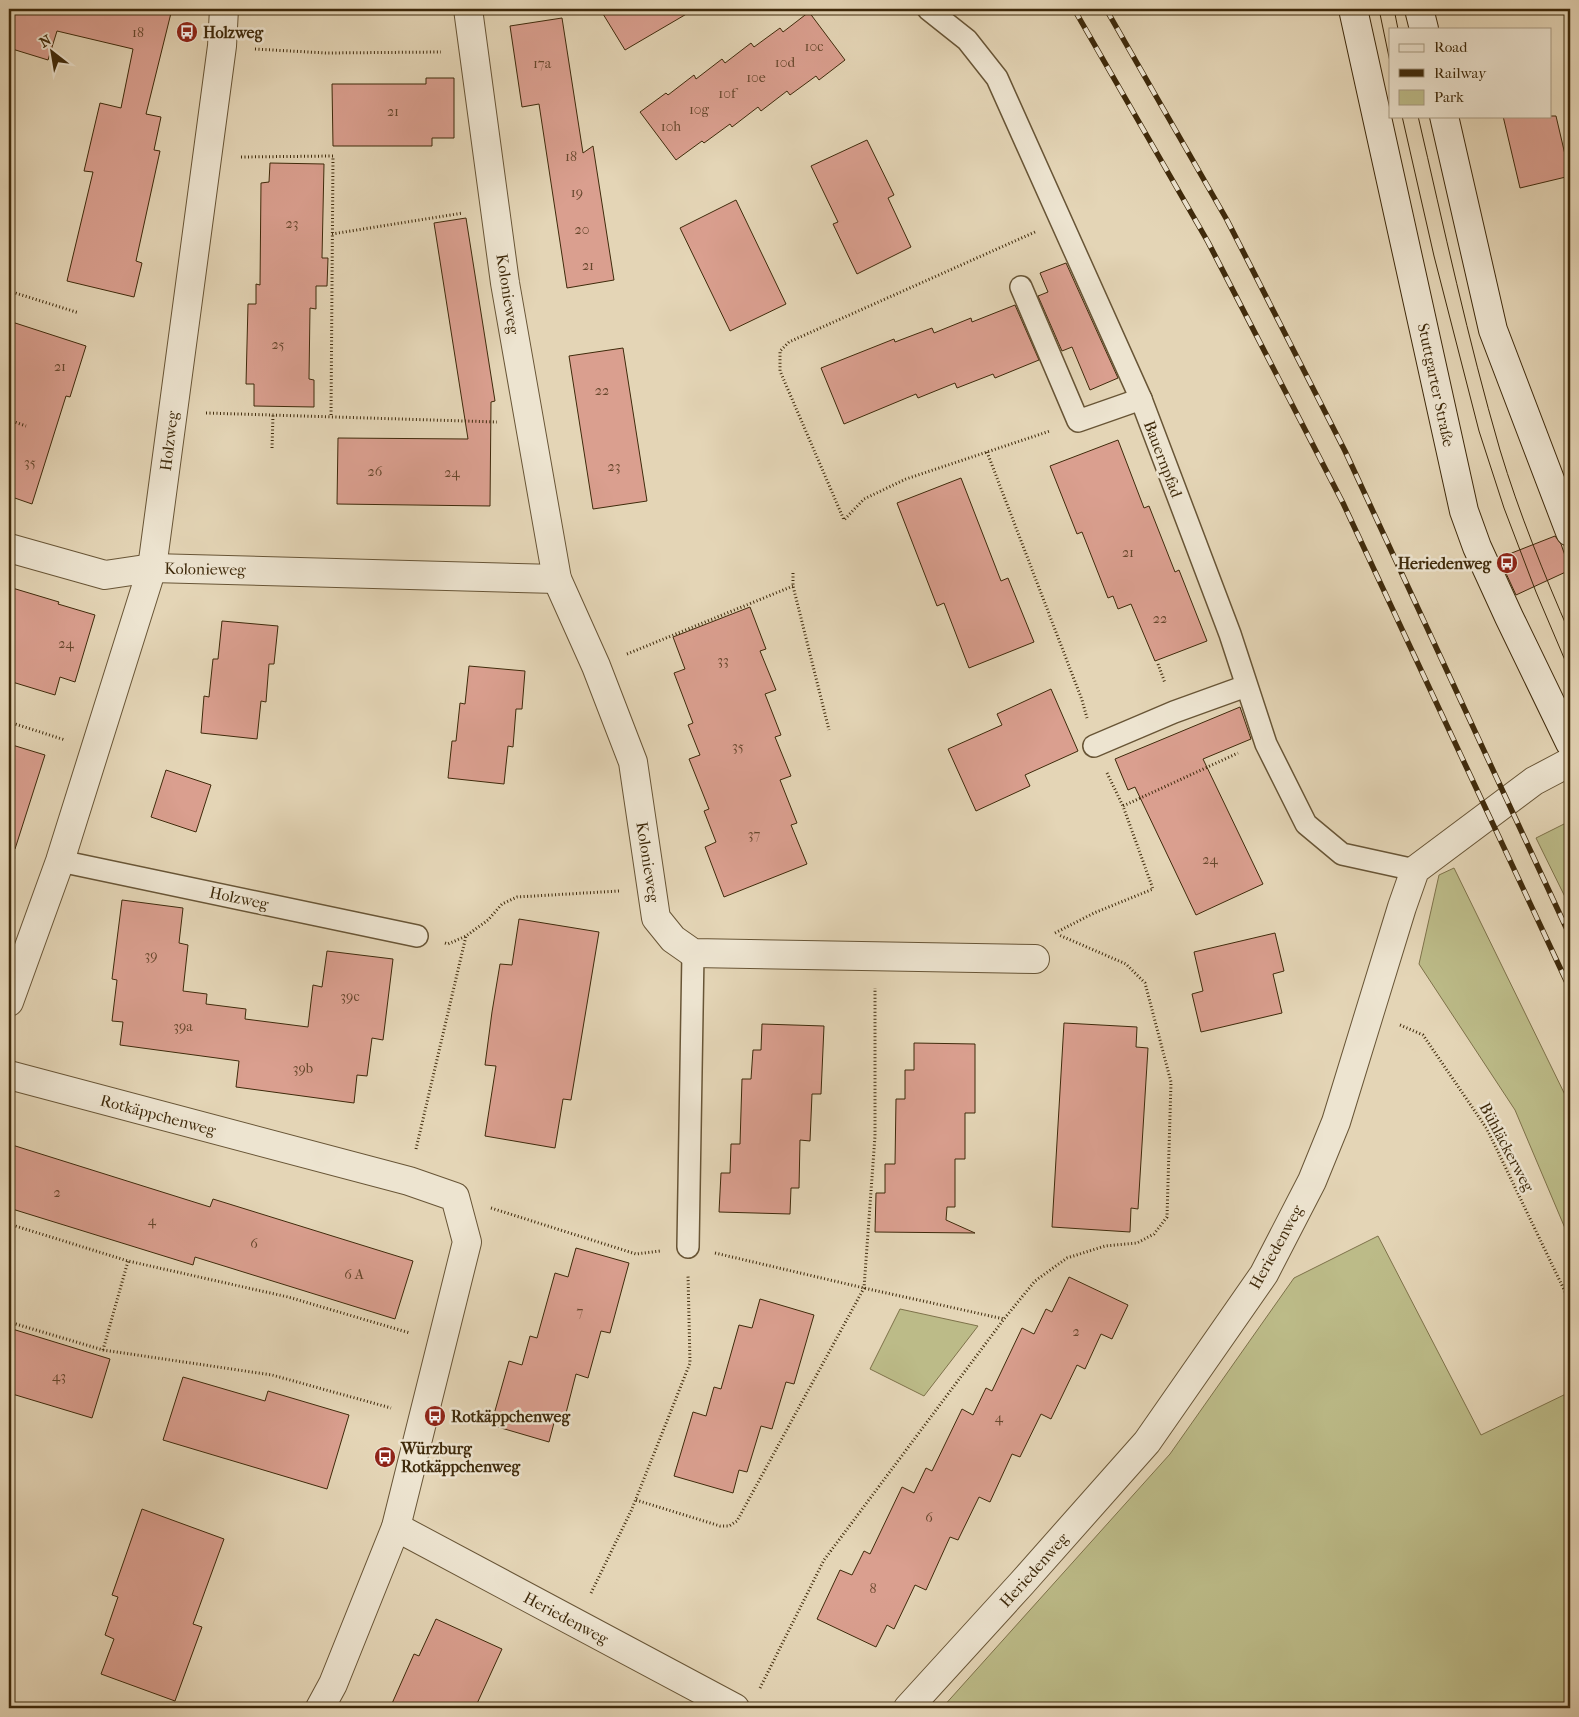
<svg xmlns="http://www.w3.org/2000/svg" width="1579" height="1717" font-family="'IM FELL French Canon',serif">
<style>
.green{fill:#bcbb88;stroke:#7e724a}
.building{fill:#da9f8f;stroke:#3f2a0b}
.lines{fill:none;stroke-linecap:round;stroke-linejoin:round}
.lane-casing{stroke:#685536;stroke-width:24}
.street-casing{stroke:#685536;stroke-width:30}
.secondary-casing{stroke:#3f2a0b;stroke-width:30}
.path{stroke:#3f2a0b;stroke-width:3;stroke-dasharray:1 2.5;stroke-linecap:butt}
.lane{stroke:#ede4d0;stroke-width:21}
.street{stroke:#ede4d0;stroke-width:28}
.secondary{stroke:#ede4d0;stroke-width:28}
.tram{stroke:#3f2a0b;stroke-width:1}
.rail-casing{stroke:#3f2a0b;stroke-width:5.5}
.rail{stroke:#ede4d0;stroke-width:4;stroke-dasharray:11;stroke-linecap:butt}
.labels{text-anchor:middle;dominant-baseline:central;stroke-width:5;stroke-linejoin:round;paint-order:stroke}
.number-label{font-size:14px;fill:#66472c}
.poi-label{font-size:16px;font-weight:bold;fill:#3f2a0b;stroke:#ede4d0;text-anchor:start}
.street-label{font-size:16px;fill:#3f2a0b;stroke:#ede4d0}
</style>
<rect width="100%" height="100%" fill="#e4d5b6"/>
<filter id="stains"><feTurbulence type="fractalNoise" baseFrequency=".004" numOctaves="4"/><feColorMatrix values="0 0 0 0 .2 0 0 0 0 .09 0 0 0 0 .02 0 0 0 .5 -.17"/></filter>
<radialGradient id="worn" r=".72"><stop offset=".6" stop-color="#630" stop-opacity="0"/><stop offset="1" stop-color="#630" stop-opacity=".3"/></radialGradient>
<g class="green">
<path d="M1570,821v86l-34,-69z"/>
<path d="M1454,868l116,237v135l-55,-130 -96,-146 20,-89z"/>
<path d="M1378,1236l103,199 89,-43v316h-628l228,-254 124,-176z"/>
<path d="M900,1309l78,17 -54,70 -54,-27z"/>
</g>
<g class="building">
<path d="M9,9h163l-26,105 15,3 -7,33 6,1 -24,110 6,2 -8,34 -67,-16 26,-109 -9,-1 16,-68 21,5 12,-59 -76,-18 -9,29 -39,-12z"/>
<path d="M600,9h95l-70,41z"/>
<path d="M809,12l36,48 -26,20 -3,-4 -26,19 -3,-4 -26,20 -3,-4 -26,20 -2,-3 -26,19 -2,-2 -26,19 -36,-48 26,-19 2,2 26,-20 2,4 26,-20 3,4 26,-20 3,4 26,-19 3,4z"/>
<path d="M562,18l21,135 10,-7 21,134 -47,8 -28,-184 -17,3 -12,-81z"/>
<path d="M426,78h28v60h-22v8h-99l-1,-62h94z"/>
<path d="M1503,116h53l14,60 -50,12z"/>
<path d="M867,140l27,55 -6,3 23,49 -54,27 -24,-50 5,-2 -27,-56z"/>
<path d="M270,163l54,1 -2,94h6l-1,28h-11v23l-6,-1 -1,71 5,1v27l-60,-1v-22h-8l2,-80h8v-20l4,1 1,-102 8,-1z"/>
<path d="M736,200l50,104 -56,27 -50,-103z"/>
<path d="M466,218l29,183 -4,1 -1,104 -153,-2 1,-66 130,1 -34,-216z"/>
<path d="M1066,263l52,115 -28,12 -18,-43 -10,4 -24,-55 10,-4 -8,-19z"/>
<path d="M1015,305l24,55 -44,18 -2,-4 -36,14 -2,-5 -37,15 -2,-4 -72,30 -23,-56 73,-29 1,3 37,-14 2,5 37,-15 1,4z"/>
<path d="M9,321l77,25 -16,51 -4,-1 -34,108 -23,-8z"/>
<path d="M623,348l24,153 -54,8 -24,-153z"/>
<path d="M1118,440l26,68 5,-2 26,66 4,-2 28,71 -52,20 -24,-57 -13,5 -5,-13 -5,2 -26,-66 -5,2 -27,-68z"/>
<path d="M961,478l40,103 7,-3 26,64 -65,26 -25,-65 -7,3 -40,-103z"/>
<path d="M1555,536l6,8 9,26 -54,25 -17,-37z"/>
<path d="M9,587l50,15 -1,2 37,11 -20,67 -15,-5 -5,18 -46,-14z"/>
<path d="M750,607l16,42 -6,2 16,39 -11,4 16,41 -6,2 16,39 -11,4 17,43 -6,2 16,39 -83,33 -19,-50 11,-5 -12,-31 5,-2 -20,-50 11,-4 -12,-30 5,-2 -19,-50 11,-4 -12,-32z"/>
<path d="M222,621l56,5 -4,38h-5l-3,38 -5,-1 -4,38 -56,-6 3,-37 5,1 4,-38h5z"/>
<path d="M469,666l56,5 -3,38h-6l-3,38 -5,-1 -4,38 -56,-6 4,-37h4l4,-38 5,1z"/>
<path d="M1051,689l27,62 -53,24 5,11 -54,25 -28,-62 54,-24 -5,-11z"/>
<path d="M1240,707l11,32 -48,20 60,125 -67,31 -61,-128 -7,3 -13,-31z"/>
<path d="M9,744l36,11 -30,94 -6,-1z"/>
<path d="M166,770l45,15 -15,47 -45,-15z"/>
<path d="M122,900l61,8 -4,35 9,2 -5,46 24,3 -1,10 40,5 -1,10 63,8 5,-42 9,2 5,-36 66,8 -10,81 -11,-2 -5,38 -10,-1 -3,28 -118,-16 3,-26 -119,-16 3,-23 -11,-1 5,-41 -5,-1z"/>
<path d="M519,919l80,13 -28,168 -8,-1 -8,49 -70,-12 11,-70 -11,-1 7,-53 8,-48 12,1z"/>
<path d="M1275,933l9,38 -11,3 9,39 -81,19 -9,-38 11,-3 -9,-39z"/>
<path d="M1064,1023l73,4 -1,20 12,1 -10,161 -7,-1 -1,24 -78,-5z"/>
<path d="M762,1024l62,2 -3,68h-9l-2,47 -10,-1 -1,48h-8l-1,26 -71,-2 2,-39h9l1,-29h9l2,-65h9l2,-29h8z"/>
<path d="M914,1043l61,1v69h-10v46h-10v48h-8l-1,13 29,13 -100,-1 1,-39h9v-29h10l1,-65h9v-29h9z"/>
<path d="M9,1144l201,63 3,-8 200,62 -18,58 -200,-62 -2,8 -184,-57z"/>
<path d="M576,1248l53,15 -19,70 -9,-2 -13,47 -12,-4 -12,47 -9,-2 -6,23 -58,-17 18,-64 13,4 8,-29 7,2 18,-65 13,4z"/>
<path d="M1069,1277l59,28 -16,34 -11,-5 -16,35 -8,-4 -26,54 -10,-5 -21,43 -8,-3 -22,48 -11,-5 -21,43 -8,-3 -24,53 -11,-5 -21,44 -7,-4 -11,22 -59,-28 23,-49 12,5 12,-24 6,3 32,-67 12,6 12,-25 6,3 30,-62 11,6 13,-27 6,3 30,-63 12,6 12,-25 6,3z"/>
<path d="M760,1299l54,16 -20,69 -8,-2 -14,47 -11,-3 -14,46 -8,-2 -6,23 -59,-17 19,-64 13,4 8,-29 7,2 18,-64 13,3z"/>
<path d="M9,1328l101,31 -18,59 -83,-25z"/>
<path d="M183,1377l82,24 3,-10 81,24 -22,74 -164,-49z"/>
<path d="M142,1509l82,30 -31,85 9,3 -27,74 -74,-27 13,-35 -9,-4 13,-38 -6,-2z"/>
<path d="M436,1619l66,30 -27,59h-85l24,-54 5,2z"/>
</g>
<g class="lines">
<g class="lane-casing">
<g id="lane">
<path d="M928,9l39,31 30,38 144,321 89,235 36,110 40,80 36,30 73,16"/>
<path d="M1021,287l57,134 63,-22"/>
<path d="M1094,746l80,-34 72,-26"/>
<path d="M60,861l357,75"/>
<path d="M688,1247l5,-294"/>
</g>
</g>
<g class="street-casing">
<g id="street">
<path d="M468,9l37,274 52,296 39,87 37,96 23,156 17,21 20,14 342,6"/>
<path d="M9,548l96,27 47,-7 405,11"/>
<path d="M9,1002l51,-141 92,-293 70,-522 2,-37"/>
<path d="M9,1075l400,106 46,16 12,45 -71,285 -63,157 -13,24"/>
<path d="M396,1527l339,181"/>
<path d="M908,1708l114,-125 125,-141 117,-168 48,-93 24,-59 66,-215 13,-37 119,-89 36,-19"/>
</g>
</g>
<g class="secondary-casing">
<g id="secondary">
<path d="M1353,9l111,502 13,36 32,70 61,126"/>
<path d="M1419,9l5,20"/>
<path d="M1444,116l49,214 77,202"/>
</g>
</g>
<g class="path">
<path d="M255,49l71,4 115,-1"/>
<path d="M241,157l92,-1 -2,260"/>
<path d="M1035,232l-246,110 -9,9v20l64,149 20,-21 42,-20 144,-48"/>
<path d="M332,234l131,-21"/>
<path d="M9,291l70,22"/>
<path d="M206,413l291,9"/>
<path d="M9,420l17,6"/>
<path d="M272,448l1,-33"/>
<path d="M987,452l95,248 5,18"/>
<path d="M793,573v13l36,144"/>
<path d="M627,654l166,-68"/>
<path d="M1158,664l7,19"/>
<path d="M9,722l56,18"/>
<path d="M1107,773l16,33"/>
<path d="M1055,933l39,-20 59,-24 -30,-83 115,-53"/>
<path d="M445,943l3,1 18,-8 22,-16 14,-16 15,-7 102,-6"/>
<path d="M1400,1025l23,10 64,94 83,173"/>
<path d="M416,1149l50,-213"/>
<path d="M491,1208l145,46 24,-3"/>
<path d="M9,1224l119,37 160,36 122,36"/>
<path d="M715,1253l149,35 140,31"/>
<path d="M9,1322l94,28 169,25 119,33"/>
<path d="M103,1350l25,-89"/>
<path d="M636,1500l84,26h9l8,-5 127,-233 11,-152v-148"/>
<path d="M591,1593l41,-84 58,-146 -2,-88"/>
<path d="M760,1688l64,-128 180,-241 31,-38 32,-23 38,-12 32,-3 17,-9 13,-17 4,-135 -26,-99 -19,-19 -67,-29"/>
</g>
<use href="#lane" class="lane"/>
<use href="#street" class="street"/>
<use href="#secondary" class="secondary"/>
<g class="tram">
<path d="M1379,9l11,53"/>
<path d="M1394,9l4,20"/>
<path d="M1402,116l32,140 45,175 25,77 32,84 34,80"/>
<path d="M1418,116c26,112 50,224 82,334 19,63 44,124 70,184"/>
</g>
<g class="rail-casing">
<g id="rail">
<path d="M1074,9l134,233 135,261 227,486"/>
<path d="M1106,9l121,211 118,231 225,485"/>
</g>
</g>
<use href="#rail" class="rail"/>
</g>
<defs>
<g id="bus-disc" transform="scale(1.125)"><circle r="9.5" fill="#8f2418" stroke="#ede4d0"/><path d="M-5-6H5V4H4V6H2V4H-2V6H-4V4H-5ZM-3.5-4V0h7V-4ZM-3.5 1.2v1.5H-2V1.2ZM2 1.2v1.5H3.5V1.2Z" fill="#fff"/></g>
</defs>
<g fill-rule="evenodd">
<use href="#bus-disc" x="187" y="32"/>
<use href="#bus-disc" x="1507" y="563"/>
<use href="#bus-disc" x="435" y="1416"/>
<use href="#bus-disc" x="385" y="1457"/>
</g>
<g class="labels">
<g class="number-label">
<text x="138" y="32">18</text>
<text x="814" y="46">10c</text>
<text x="785" y="62">10d</text>
<text x="542" y="63">17a</text>
<text x="756" y="77">10e</text>
<text x="727" y="93">10f</text>
<text x="699" y="109">10g</text>
<text x="393" y="111">21</text>
<text x="671" y="126">10h</text>
<text x="571" y="156">18</text>
<text x="577" y="192">19</text>
<text x="292" y="223">23</text>
<text x="582" y="229">20</text>
<text x="588" y="265">21</text>
<text x="278" y="344">25</text>
<text x="60" y="366">21</text>
<text x="602" y="390">22</text>
<text x="30" y="462">35</text>
<text x="614" y="466">23</text>
<text x="375" y="471">26</text>
<text x="452" y="472">24</text>
<text x="1128" y="552">21</text>
<text x="1160" y="618">22</text>
<text x="66" y="643">24</text>
<text x="723" y="660">33</text>
<text x="738" y="746">35</text>
<text x="754" y="834">37</text>
<text x="1210" y="859">24</text>
<text x="151" y="955">39</text>
<text x="350" y="996">39c</text>
<text x="183" y="1026">39a</text>
<text x="303" y="1068">39b</text>
<text x="57" y="1192">2</text>
<text x="152" y="1220">4</text>
<text x="254" y="1243">6</text>
<text x="354" y="1274">6 A</text>
<text x="580" y="1311">7</text>
<text x="1076" y="1331">2</text>
<text x="59" y="1376">43</text>
<text x="999" y="1417">4</text>
<text x="929" y="1517">6</text>
<text x="873" y="1588">8</text>
</g>
<g class="poi-label">
<text x="203" y="32">Holzweg</text>
<text x="1491" y="563" text-anchor="end">Heriedenweg</text>
<text x="451" y="1416">Rotkäppchenweg</text>
<text x="401" y="1448">Würzburg<tspan x="401" dy="18">Rotkäppchenweg</tspan></text>
</g>
<g class="street-label">
<text transform="translate(508 294) rotate(81)">Kolonieweg</text>
<text transform="translate(1436 385) rotate(78)">Stuttgarter Straße</text>
<text transform="translate(169 441) rotate(-83)">Holzweg</text>
<text transform="translate(1163 459) rotate(69)">Bauernpfad</text>
<text transform="translate(205 569) rotate(1)">Kolonieweg</text>
<text transform="translate(648 862) rotate(81)">Kolonieweg</text>
<text transform="translate(239 898) rotate(12)">Holzweg</text>
<text transform="translate(158 1115) rotate(15)">Rotkäppchenweg</text>
<text transform="translate(1507 1147) rotate(62)">Bühläckerweg</text>
<text transform="translate(1276 1247) rotate(-61)">Heriedenweg</text>
<text transform="translate(1034 1570) rotate(-48)">Heriedenweg</text>
<text transform="translate(566 1618) rotate(28)">Heriedenweg</text>
</g>
</g>
<rect width="1579" height="1717" fill="none" stroke="#e4d5b6" stroke-width="30"/>
<rect x="10" y="10" width="1559" height="1697" fill="none" stroke="#3f2a0b" stroke-width="2.5"/>
<rect x="15" y="15" width="1549" height="1687" fill="none" stroke="#3f2a0b"/>
<rect x="1389" y="28" width="162" height="90" fill="#ede4d0" stroke="#a79a81"/>
<rect x="1399" y="44" width="25" height="8" fill="#ede4d0" stroke="#a79a81"/>
<text x="1434" y="52" font-size="15" fill="#3f2a0b">Road</text>
<rect x="1399" y="69" width="25" height="8" fill="#3f2a0b" stroke="#a79a81"/>
<text x="1434" y="78" font-size="15" fill="#3f2a0b">Railway</text>
<rect x="1399" y="90" width="25" height="15" fill="#bcbb88" stroke="#a79a81"/>
<text x="1434" y="102" font-size="15" fill="#3f2a0b">Park</text>
<g transform="translate(52 52) rotate(329)" stroke="#ede4d0" stroke-width="4" paint-order="stroke">
<path d="M0-4L9 19L0 12L-9 19Z" fill="#3f2a0b"/>
<text y="-8" font-size="14" font-weight="bold" text-anchor="middle" fill="#3f2a0b">N</text>
</g>
<rect width="100%" height="100%" filter="url(#stains)"/>
<rect width="100%" height="100%" fill="url(#worn)"/>
</svg>
